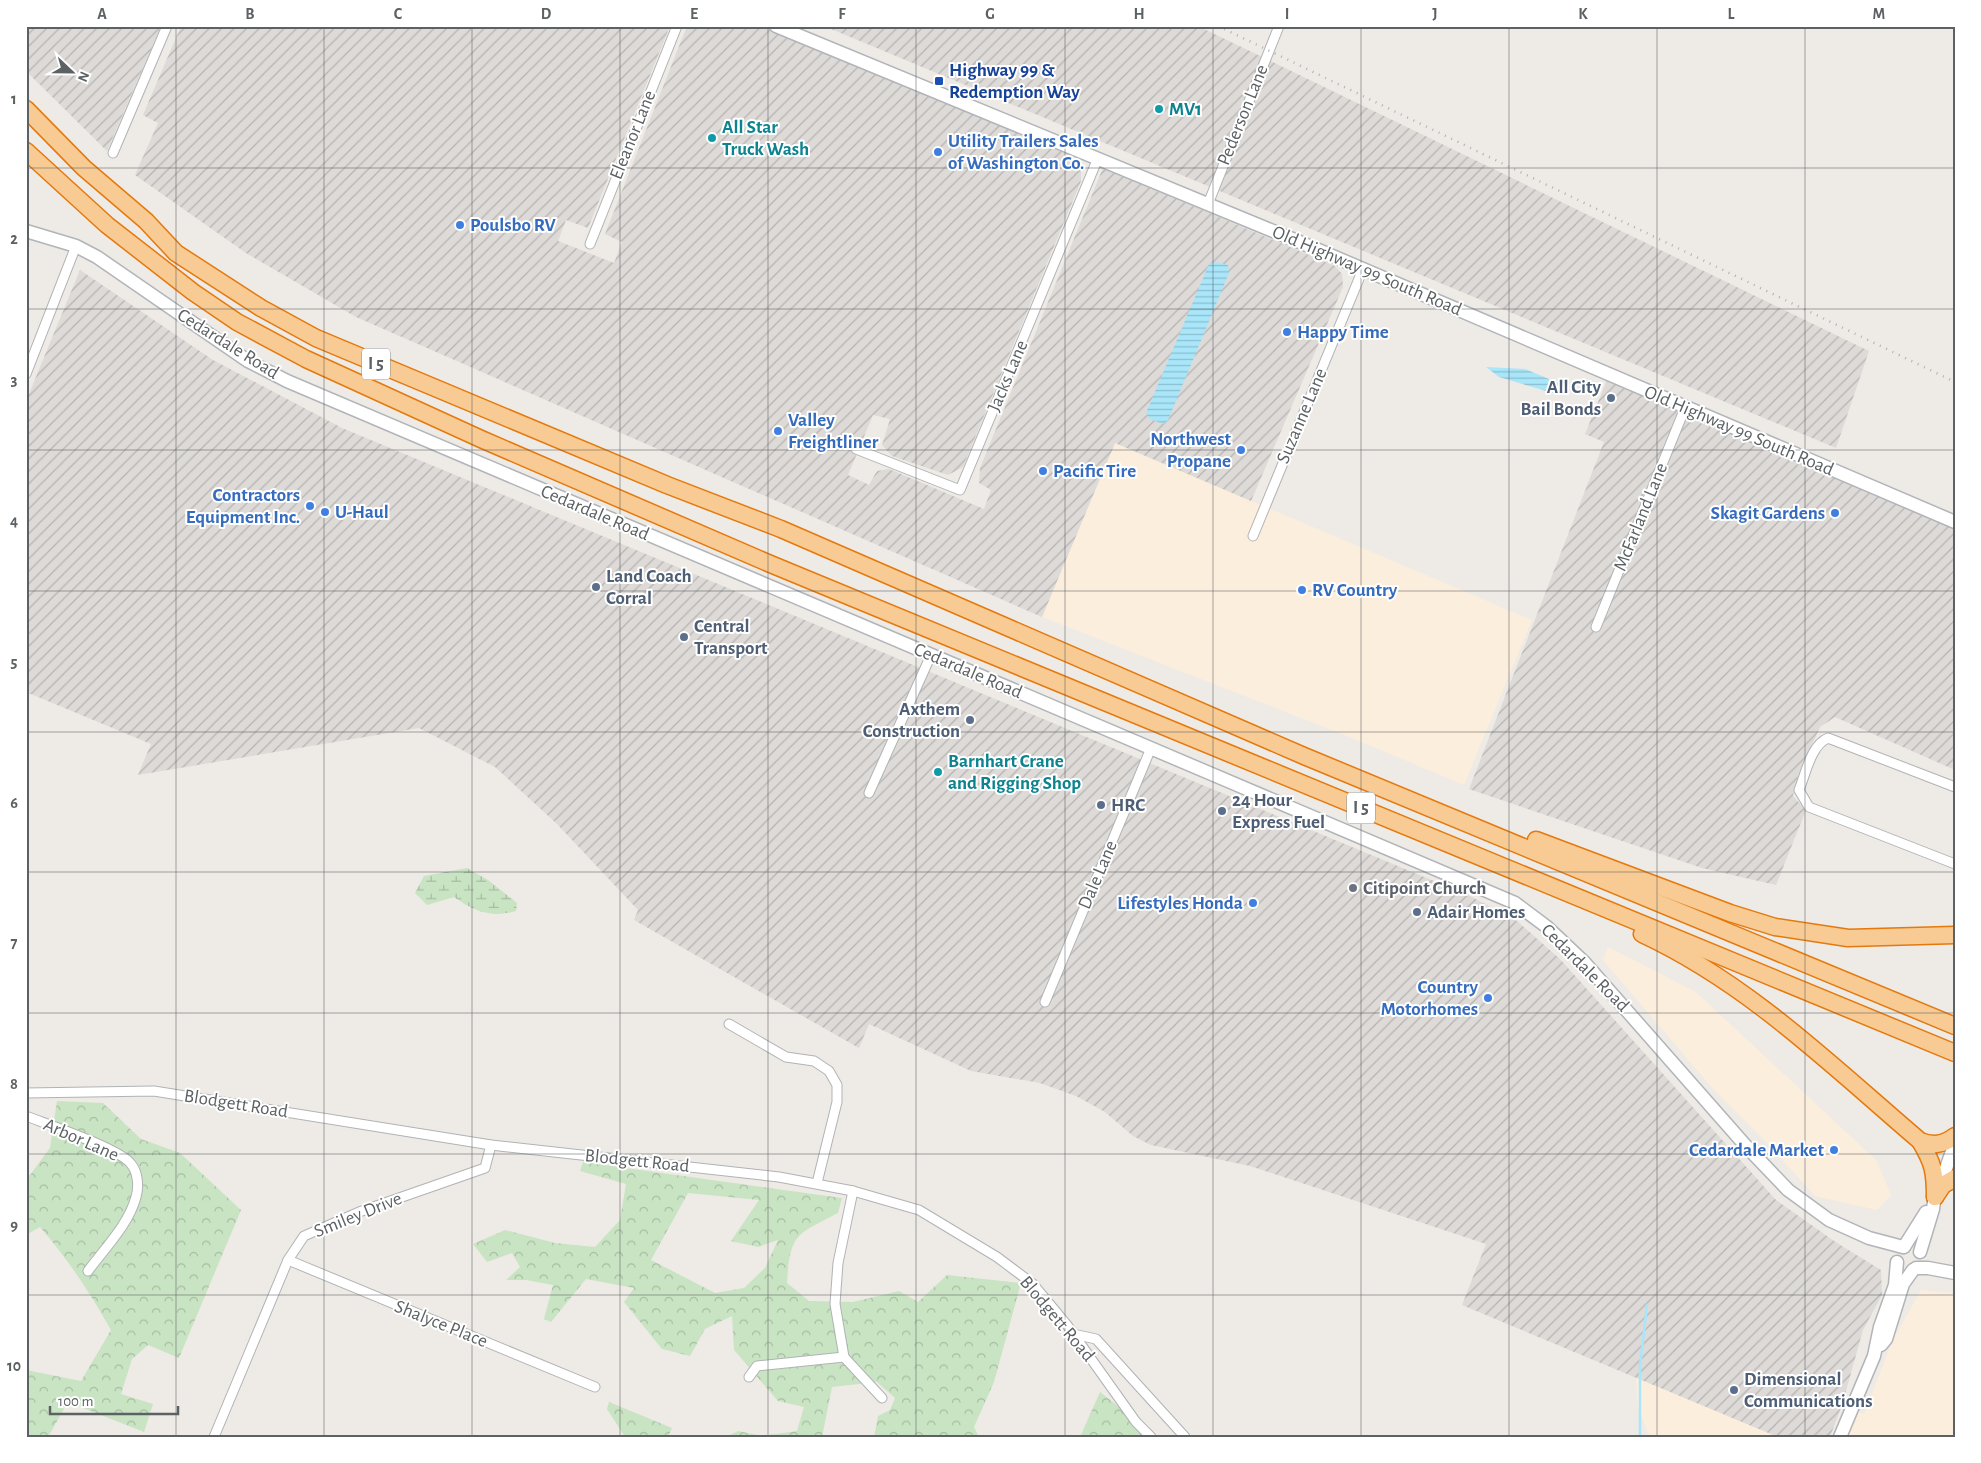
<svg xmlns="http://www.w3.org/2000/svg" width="1981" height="1463" font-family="'Alegreya Sans',sans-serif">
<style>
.commercial{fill:#fceedc}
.industrial{fill:url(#industrial-furrows)}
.forest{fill:url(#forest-crowns);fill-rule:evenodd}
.wetland{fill:url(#wetland-marsh)}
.water{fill:url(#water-rules)}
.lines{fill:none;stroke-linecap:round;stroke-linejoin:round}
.stream{stroke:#a9e6fa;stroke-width:2.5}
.street-casing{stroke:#b0b3b6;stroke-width:11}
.secondary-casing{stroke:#b1b5b9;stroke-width:15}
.highway-casing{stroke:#e5790d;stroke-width:19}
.street{stroke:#fff;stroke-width:9}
.secondary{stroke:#fff;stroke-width:12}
.highway{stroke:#f7cb93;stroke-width:16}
.rail{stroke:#b1b2b2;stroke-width:2.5;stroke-dasharray:1 6;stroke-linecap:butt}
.grid{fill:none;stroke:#5c6164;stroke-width:1;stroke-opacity:0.55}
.transit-dot{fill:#1a4fb4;stroke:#fff;stroke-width:2}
.culture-dot{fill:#0f9aa8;stroke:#fff;stroke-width:2}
.shop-dot{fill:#3f7fe0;stroke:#fff;stroke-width:2}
.service-dot{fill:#5c6f8a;stroke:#fff;stroke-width:2}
.worship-dot{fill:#6b7280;stroke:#fff;stroke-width:2}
.labels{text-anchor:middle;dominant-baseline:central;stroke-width:4;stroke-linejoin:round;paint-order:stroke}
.shield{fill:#fff;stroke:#8d9092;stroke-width:1}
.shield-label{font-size:18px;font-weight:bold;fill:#5c6164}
.transit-label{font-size:19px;font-weight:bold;fill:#164399;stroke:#fff;text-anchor:start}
.culture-label{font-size:19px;font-weight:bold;fill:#0d838f;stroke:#fff;text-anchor:start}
.street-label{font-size:19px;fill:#5c6164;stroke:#fff}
.shop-label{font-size:19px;font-weight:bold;fill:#366cbe;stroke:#fff;text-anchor:start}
.service-label{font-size:19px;font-weight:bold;fill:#4e5e75;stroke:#fff;text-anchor:start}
.worship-label{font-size:19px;font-weight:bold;fill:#5b616d;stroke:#fff;text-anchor:start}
.neatline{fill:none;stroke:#5c6164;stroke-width:2}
.grid-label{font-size:16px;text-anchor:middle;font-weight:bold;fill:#5c6164}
</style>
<defs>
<pattern id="industrial-furrows" width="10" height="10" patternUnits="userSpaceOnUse" patternTransform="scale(1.25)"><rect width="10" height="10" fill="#dddad7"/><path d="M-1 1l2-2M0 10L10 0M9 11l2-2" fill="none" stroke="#b6b4b2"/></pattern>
<pattern id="forest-crowns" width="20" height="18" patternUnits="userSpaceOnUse" patternTransform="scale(1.25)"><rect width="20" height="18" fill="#c9e4c3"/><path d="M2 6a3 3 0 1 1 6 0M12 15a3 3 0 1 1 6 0" fill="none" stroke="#a6bca2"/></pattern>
<pattern id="wetland-marsh" width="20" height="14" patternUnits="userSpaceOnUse" patternTransform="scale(1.25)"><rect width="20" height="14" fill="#c9e4c3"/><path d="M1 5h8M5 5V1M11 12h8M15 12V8" fill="none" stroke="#a6bca2"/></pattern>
<pattern id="water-rules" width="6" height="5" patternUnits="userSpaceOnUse" patternTransform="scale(1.25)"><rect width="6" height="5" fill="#a9e6fa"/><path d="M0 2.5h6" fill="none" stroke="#8dbece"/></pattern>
</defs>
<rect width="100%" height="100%" fill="#eeeae5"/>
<g class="commercial">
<path d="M1115,443l417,177 -68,165 -117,-49 -305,-119z"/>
<path d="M1608,947l88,45 181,169 14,34 -14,15 -62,-14 -49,-54 -52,-52 -111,-130z"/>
<path d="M1921,1290l34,3v144h-108l10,-26 7,3 28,-72z"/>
<path d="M1636,1377l142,60h-128l-12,-28z"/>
</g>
<g class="industrial">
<path d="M26,26h135l-54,125 -81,-80z"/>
<path d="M181,26h489l-82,202 -22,-8 -8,21 56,22 8,-21 -17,-8 82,-208h75l305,126 14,14v15l-118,286 -15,8 -56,-19 -10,-11 8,-26 -17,-4 -25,60 21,10 8,-14 12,-2 95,40 7,-19 -12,-7 1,-15 123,-300 232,98 7,8 1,13 -92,214 -136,-58 -73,174 -686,-300 -110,-64 -111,-78 23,-52 -15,-8z"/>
<path d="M824,26h374l671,325 -33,97z"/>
<path d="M80,270l133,90 129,68 1128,468 47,25 43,38 216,241 61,43 44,27 1,25 -19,35 -21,75 -12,32h-52l-316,-132 24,-61 -236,-78 -99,-21 -18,-9 -28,-24 -29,-16 -36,-13 -69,-12 -102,-47 -10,24 -225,-128 4,-10 -81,-86 -62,-57 -76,-39 -281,47 13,-31 -125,-52v-291z"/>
<path d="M1607,380l348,147v243l-120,-53 -15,10 -22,49 -5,20 13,14 -30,75 -74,-17 -233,-79 135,-347 -19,-8z"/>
</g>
<g class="forest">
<path d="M57,1101l46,2 38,36 39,14 61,57 -62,148 -31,-13 -16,14 -11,35 32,10 -9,28 -76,-30 -20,35h-22v-67l55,11 30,-51c-21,-37 -43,-71 -71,-103l-14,8v-59l4,-1 20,-27z"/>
<path d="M583,1162l259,36 -4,15c-42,22 -48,20 -51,70l22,18 44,1 46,-11 19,11 29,-27 74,8 -27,99 -20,45 5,10h-105l4,-21 12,-6 5,-12 -18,-16 -45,5 -10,50h-96l12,-6 24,5 35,-5 7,-24 -26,-6 -44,-51 -2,-34 -27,13 -15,27 -28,-7 -38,-47 10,-14 -48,-9 -35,43 -7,-3 9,-34 -27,-5h-20l14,-13 -8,-14 -25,9 -14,-18 32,-14 50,13 40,4 25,-27 6,-36 -46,-13zM688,1193l71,7 -28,41 27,6 20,-7 -13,28 -21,20 -29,5 -64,-33z"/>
<path d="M1100,1392l18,14 25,31h-63z"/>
<path d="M609,1402l63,26 -4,9h-43l-18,-28z"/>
</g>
<path class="wetland" d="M467,868l21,12 29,23 -1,8c-24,7 -41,1 -62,-14l-27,8 -12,-12 9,-17z"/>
<g class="water">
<path d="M1216,262l12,3 1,8 -61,147 -5,4 -13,-5 -4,-6 63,-149z"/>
<path d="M1486,367l39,2 36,15v6l-8,3 -54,-16z"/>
</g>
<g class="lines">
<path class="stream" d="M1640,1437v-71l7,-61"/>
<g class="street-casing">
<g id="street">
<path d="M113,153l54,-127"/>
<path d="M1208,204l71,-178"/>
<path d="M590,244l87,-218"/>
<path d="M26,374l50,-128"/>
<path d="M856,449l104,41 138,-332"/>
<path d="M1253,536l110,-267"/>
<path d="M1596,627l89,-219"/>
<path d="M1955,787l-127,-49c-17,7 -22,35 -29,52l10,17 146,57"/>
<path d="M869,793l62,-138"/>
<path d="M1045,1002l106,-254"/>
<path d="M729,1024l57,33 28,4 15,10 8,14v17l-20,81"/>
<path d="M26,1093l128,-2 337,54 288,32 74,14 66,19 78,47 36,27 34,41 69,97 15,15"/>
<path d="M26,1116c20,8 95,33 105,48 7,8 8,23 5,33 -7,27 -32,52 -48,74"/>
<path d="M853,1191l-15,72 -3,41 9,53 38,41"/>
<path d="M288,1260l307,127"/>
<path d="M1073,1334l23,5 89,98"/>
<path d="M749,1377l8,-11 87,-9"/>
<path d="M214,1437l74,-177 16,-24 55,-24 126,-44 6,-23"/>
</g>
</g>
<g class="secondary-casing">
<g id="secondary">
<path d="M776,26l526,217 653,279"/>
<path d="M26,231l50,15 21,11 151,104 39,20 1228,522 32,24 37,35 161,183 43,45 41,30 40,18 34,9"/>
<path d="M1904,1247l22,-35"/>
<path d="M1920,1252l13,-43 1,-7 21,-59"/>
<path d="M1916,1268h12l27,5"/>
<path d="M1881,1345l5,-6 17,-55 10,-14"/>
<path d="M1840,1437l34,-81 6,-29 15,-42 2,-23"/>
</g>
</g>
<g class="highway-casing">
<g id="highway">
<path d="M26,109l58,59 62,53 30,32 85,55 55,30 351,147 114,44 523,227 651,270"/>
<path d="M26,151l81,74 86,67 44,30 69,37 175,80 287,124 1187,490"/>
<path d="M1536,840l194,73 45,14 73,11 107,-3"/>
<path d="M1642,934c106,49 190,132 278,207 13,5 23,4 35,-5"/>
<path d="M1920,1141c13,22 15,30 15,56"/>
<path d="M1935,1197l8,-12 12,-7"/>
</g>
</g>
<use href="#street" class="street"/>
<use href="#secondary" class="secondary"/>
<use href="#highway" class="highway"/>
<path class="rail" d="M1218,26l737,356"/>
</g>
<path class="grid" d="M176,26v1411M324,26v1411M472,26v1411M620,26v1411M768,26v1411M916,26v1411M1065,26v1411M1213,26v1411M1361,26v1411M1509,26v1411M1657,26v1411M1805,26v1411M26,168h1929M26,309h1929M26,450h1929M26,591h1929M26,732h1929M26,872h1929M26,1013h1929M26,1154h1929M26,1295h1929"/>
<rect class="transit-dot" x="934" y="76" width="10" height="10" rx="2.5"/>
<g class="culture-dot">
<circle cx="1159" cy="109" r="5"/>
<circle cx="712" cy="138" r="5"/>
<circle cx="938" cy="772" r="5"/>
</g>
<g class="shop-dot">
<circle cx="938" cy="152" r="5"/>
<circle cx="460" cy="225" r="5"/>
<circle cx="1287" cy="332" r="5"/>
<circle cx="778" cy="431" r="5"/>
<circle cx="1241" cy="450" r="5"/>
<circle cx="1043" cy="471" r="5"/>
<circle cx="310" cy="506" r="5"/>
<circle cx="325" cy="512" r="5"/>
<circle cx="1835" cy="513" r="5"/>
<circle cx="1302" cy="590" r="5"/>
<circle cx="1253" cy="903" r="5"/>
<circle cx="1488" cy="998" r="5"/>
<circle cx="1834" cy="1150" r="5"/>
</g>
<g class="service-dot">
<circle cx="1611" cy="398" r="5"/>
<circle cx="596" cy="587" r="5"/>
<circle cx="684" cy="637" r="5"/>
<circle cx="970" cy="720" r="5"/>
<circle cx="1101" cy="805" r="5"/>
<circle cx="1222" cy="811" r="5"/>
<circle cx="1417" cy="912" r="5"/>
<circle cx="1734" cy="1390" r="5"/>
</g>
<circle class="worship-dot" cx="1353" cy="888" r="5"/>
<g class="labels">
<g class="shield">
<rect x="362" y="348.5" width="28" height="31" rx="4"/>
<rect x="1347" y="792.5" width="28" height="31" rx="4"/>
</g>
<g class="shield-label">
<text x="376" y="364">I 5</text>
<text x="1361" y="808">I 5</text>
</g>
<g class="transit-label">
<text x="949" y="70">Highway 99 &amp;<tspan x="949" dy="22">Redemption Way</tspan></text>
</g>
<g class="culture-label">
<text x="1169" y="109">MV1</text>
<text x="722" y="127">All Star<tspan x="722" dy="22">Truck Wash</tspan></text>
<text x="948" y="761">Barnhart Crane<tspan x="948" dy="22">and Rigging Shop</tspan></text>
</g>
<g class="street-label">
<text transform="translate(1243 115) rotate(-68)">Pederson Lane</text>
<text transform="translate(633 135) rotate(-68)">Eleanor Lane</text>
<text transform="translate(1367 271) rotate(23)">Old Highway 99 South Road</text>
<text transform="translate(228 344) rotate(32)">Cedardale Road</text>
<text transform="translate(1008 376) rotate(-67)">Jacks Lane</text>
<text transform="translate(1302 416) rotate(-67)">Suzanne Lane</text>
<text transform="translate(1739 431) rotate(23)">Old Highway 99 South Road</text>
<text transform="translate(595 513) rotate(23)">Cedardale Road</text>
<text transform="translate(1641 517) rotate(-68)">McFarland Lane</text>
<text transform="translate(968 671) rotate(23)">Cedardale Road</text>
<text transform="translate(1098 875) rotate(-67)">Dale Lane</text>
<text transform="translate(1585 968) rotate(45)">Cedardale Road</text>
<text transform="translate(236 1104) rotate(9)">Blodgett Road</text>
<text transform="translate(81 1140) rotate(24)">Arbor Lane</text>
<text transform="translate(637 1161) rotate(6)">Blodgett Road</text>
<text transform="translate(358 1215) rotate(-22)">Smiley Drive</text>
<text transform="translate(1057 1319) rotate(50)">Blodgett Road</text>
<text transform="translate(441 1324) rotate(22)">Shalyce Place</text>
</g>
<g class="shop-label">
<text x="948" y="141">Utility Trailers Sales<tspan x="948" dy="22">of Washington Co.</tspan></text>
<text x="470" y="225">Poulsbo RV</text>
<text x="1297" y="332">Happy Time</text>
<text x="788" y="420">Valley<tspan x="788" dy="22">Freightliner</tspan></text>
<text x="1231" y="439" text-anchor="end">Northwest<tspan x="1231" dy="22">Propane</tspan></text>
<text x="1053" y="471">Pacific Tire</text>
<text x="300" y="495" text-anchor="end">Contractors<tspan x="300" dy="22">Equipment Inc.</tspan></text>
<text x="335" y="512">U-Haul</text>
<text x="1825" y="513" text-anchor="end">Skagit Gardens</text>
<text x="1312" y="590">RV Country</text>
<text x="1243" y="903" text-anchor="end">Lifestyles Honda</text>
<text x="1478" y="987" text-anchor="end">Country<tspan x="1478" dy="22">Motorhomes</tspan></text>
<text x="1824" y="1150" text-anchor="end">Cedardale Market</text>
</g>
<g class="service-label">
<text x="1601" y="387" text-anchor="end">All City<tspan x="1601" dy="22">Bail Bonds</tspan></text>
<text x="606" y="576">Land Coach<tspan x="606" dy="22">Corral</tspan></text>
<text x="694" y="626">Central<tspan x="694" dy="22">Transport</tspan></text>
<text x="960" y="709" text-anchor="end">Axthem<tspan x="960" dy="22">Construction</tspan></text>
<text x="1232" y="800">24 Hour<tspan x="1232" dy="22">Express Fuel</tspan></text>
<text x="1111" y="805">HRC</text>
<text x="1427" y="912">Adair Homes</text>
<text x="1744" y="1379">Dimensional<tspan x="1744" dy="22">Communications</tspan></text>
</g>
<g class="worship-label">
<text x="1363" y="888">Citipoint Church</text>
</g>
</g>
<rect width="1981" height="1463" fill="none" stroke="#ffffff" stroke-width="55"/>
<g transform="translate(72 72) rotate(112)" stroke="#ffffff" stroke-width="4" paint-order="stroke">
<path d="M0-4L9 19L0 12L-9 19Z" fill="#5c6164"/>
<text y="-8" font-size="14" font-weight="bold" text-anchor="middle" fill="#5c6164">N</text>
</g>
<path d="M50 1406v8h128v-8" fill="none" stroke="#5c6164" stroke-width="2.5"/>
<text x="58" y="1406" font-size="15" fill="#5c6164" stroke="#ffffff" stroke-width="4" paint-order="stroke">100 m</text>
<rect x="28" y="28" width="1926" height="1408" class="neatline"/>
<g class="grid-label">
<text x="102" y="19">A</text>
<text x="250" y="19">B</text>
<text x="398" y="19">C</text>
<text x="546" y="19">D</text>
<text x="694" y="19">E</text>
<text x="842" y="19">F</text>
<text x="990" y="19">G</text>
<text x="1139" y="19">H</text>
<text x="1287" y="19">I</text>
<text x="1435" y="19">J</text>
<text x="1583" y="19">K</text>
<text x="1731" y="19">L</text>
<text x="1879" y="19">M</text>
<text x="14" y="104">1</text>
<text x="14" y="244">2</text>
<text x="14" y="385">3</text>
<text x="14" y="526">4</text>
<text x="14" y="667">5</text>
<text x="14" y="808">6</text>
<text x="14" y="948">7</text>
<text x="14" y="1089">8</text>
<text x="14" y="1230">9</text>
<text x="14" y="1371">10</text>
</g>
</svg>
